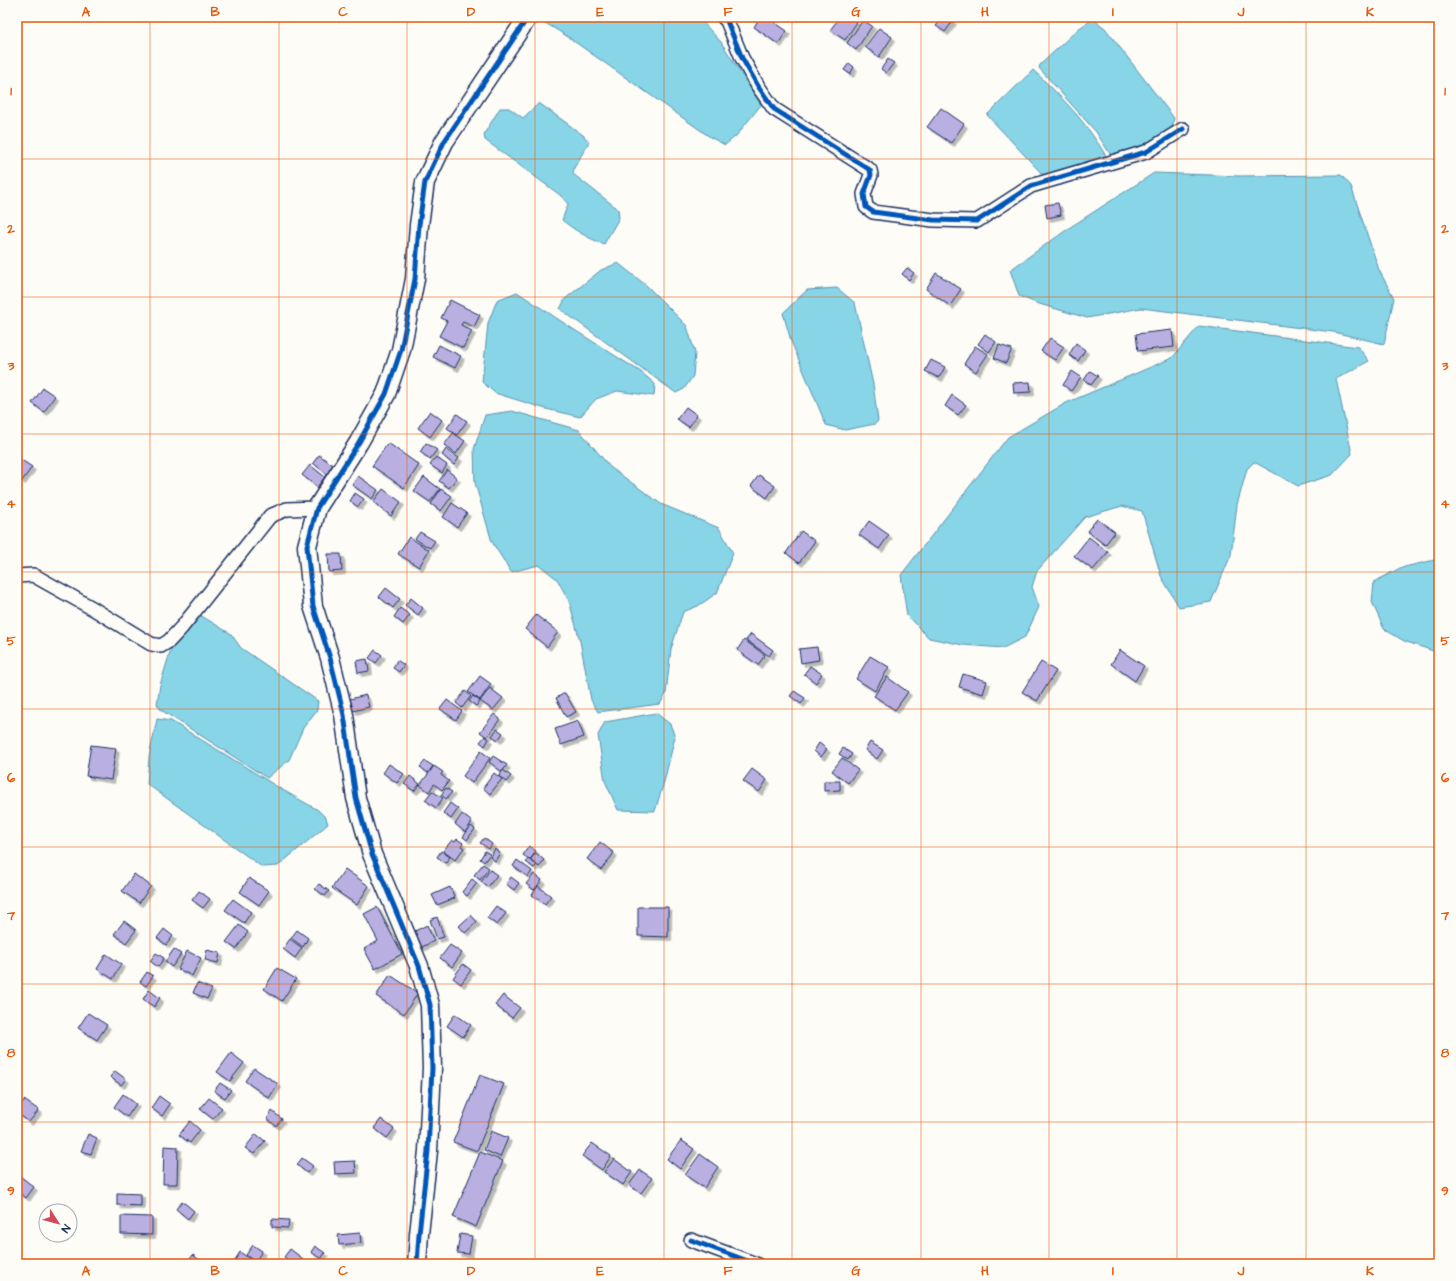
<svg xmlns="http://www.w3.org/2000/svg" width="1456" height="1281" font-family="'Architects Daughter',sans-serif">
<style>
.water{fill:#87d5e6;stroke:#5c93b0}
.building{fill:#baafe1;stroke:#1b2f5e;filter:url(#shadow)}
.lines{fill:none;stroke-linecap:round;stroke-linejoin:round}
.street-casing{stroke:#1b2f5e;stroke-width:16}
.secondary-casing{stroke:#1b2f5e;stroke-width:21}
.street{stroke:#fdfcf7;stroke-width:13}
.secondary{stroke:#fdfcf7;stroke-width:18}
.cycleway-casing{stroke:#fdfcf7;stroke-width:8}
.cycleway{stroke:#0057b8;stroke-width:5}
.grid{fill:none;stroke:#e8590c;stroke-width:1;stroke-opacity:0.55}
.neatline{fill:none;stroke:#e8590c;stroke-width:1.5}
.grid-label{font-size:13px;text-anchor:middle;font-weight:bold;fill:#e8590c}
</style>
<defs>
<filter id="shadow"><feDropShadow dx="3.5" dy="3.5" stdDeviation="0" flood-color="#0004"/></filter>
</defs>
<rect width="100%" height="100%" fill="#fdfcf7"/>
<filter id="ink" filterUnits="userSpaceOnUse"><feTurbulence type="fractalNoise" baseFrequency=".025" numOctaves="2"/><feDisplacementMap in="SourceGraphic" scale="8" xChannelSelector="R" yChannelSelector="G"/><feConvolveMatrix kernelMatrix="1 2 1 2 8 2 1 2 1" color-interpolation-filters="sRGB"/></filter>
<g filter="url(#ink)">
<g class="water">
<path d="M538,17h160l23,25 40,63 -25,31 -11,9 -15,-8 -145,-102 -28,-17z"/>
<path d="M1093,19l12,9 69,90c-1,4 -1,9 -4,12 -11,12 -42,24 -58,27l-16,-25 -57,-64 1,-3 38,-36z"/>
<path d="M1033,70c28,26 54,53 73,86l-1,5 -61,15 -57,-61z"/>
<path d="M539,103l44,32 6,7 -15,26 -1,6 45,35 1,9 -15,26c-15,-5 -30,-14 -42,-24l6,-16 -8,-9 -75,-55 -1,-6 16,-26h9l14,10z"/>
<path d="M1154,173l86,3 101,-1 10,11 28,84 15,28 -10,46 -51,-12 -192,-24 -54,10 -51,-15 -17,-7 -9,-26 62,-44z"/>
<path d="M618,263l29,23 40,40 8,27 -2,23 -9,13 -8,4 -116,-84 5,-10 36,-29z"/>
<path d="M837,288l18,15 18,81 5,37 -3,3 -30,6 -19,-5 -35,-84 -8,-28 24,-23z"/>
<path d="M517,292l56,37 68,43 14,12 -1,12 -37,-5 -21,8 -16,18 -34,-8 -51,-16 -13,-11 6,-59 9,-23z"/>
<path d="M1199,326l159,21 11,14 -33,18 16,75 -20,21 -34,11 -44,-24 -7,7 -10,36 -6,50 -20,47 -32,5 -18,-31 -19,-65 -20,-5 -37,11 -48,54 -5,16 7,20 -14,30 -22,11 -40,-3 -34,-7 -22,-22 -6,-41 107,-138 58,-34 106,-45z"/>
<path d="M512,411l67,19 31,37 51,37 58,24 14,25 -16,40 -19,13 -15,6 -12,37 -5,45 -6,10 -62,8 -7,-12 -11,-59 -11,-40 -12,-22 -18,-14 -28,7 -19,-30 -17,-59 -1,-34 11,-34z"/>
<path d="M1439,559v94l-35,-12 -20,-12 -12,-27 2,-20 26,-14z"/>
<path d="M200,615l31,19 10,14 77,53 -1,9 -14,18 -14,32 -22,18 -106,-68 -4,-6 3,-19 12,-39 21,-26z"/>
<path d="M656,713l14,11 5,13 -11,45 -9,29 -37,-1 -13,-29 -7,-46 7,-13z"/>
<path d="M157,719l14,2 110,68 37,21 8,8 2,6 -50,42 -16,1 -115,-83 2,-27z"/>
</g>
<g class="building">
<path d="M760,17h7l20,14 -9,13 -24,-17z"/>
<path d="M840,17h10l7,5 -12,18 -15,-10z"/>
<path d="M943,17h5l5,4 -8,11 -9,-6z"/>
<path d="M863,20l9,6 -16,24 -9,-7z"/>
<path d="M879,28l13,9 -13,20 -14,-10z"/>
<path d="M888,59l6,4 -8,10 -5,-4z"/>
<path d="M849,63l5,4 -4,7 -6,-4z"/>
<path d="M941,108l23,16 -13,19 -24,-16z"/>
<path d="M1058,203l3,12 -14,3 -2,-13z"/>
<path d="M907,268l7,5 -5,7 -7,-6z"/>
<path d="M936,273l25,16 -11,17 -24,-17z"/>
<path d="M450,300l30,15 -6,12 -11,-5 -2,3 11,6 -9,17 -24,-12 8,-15 -6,-3z"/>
<path d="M1172,330l2,17 -36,4 -2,-17z"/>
<path d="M985,334l11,8 -7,10 -11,-8z"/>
<path d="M1050,338l14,9 -9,13 -14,-9z"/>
<path d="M1076,343l9,7 -7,11 -9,-6z"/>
<path d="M439,345l22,11 -6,12 -22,-11z"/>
<path d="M999,345l13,4 -6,14 -12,-5z"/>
<path d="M975,346l13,8 -12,18 -12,-8z"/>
<path d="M931,360l14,7 -6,11 -14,-7z"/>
<path d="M1072,371l9,6 -10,14 -8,-6z"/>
<path d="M1090,371l8,5 -7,9 -7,-5z"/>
<path d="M1030,382l1,10 -17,1 -1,-10z"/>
<path d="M43,388l12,8 -11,16 -12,-9z"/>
<path d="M952,395l14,10 -8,10 -13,-9z"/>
<path d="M686,407l11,8 -8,12 -12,-8z"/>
<path d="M430,411l12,9 -12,17 -12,-9z"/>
<path d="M457,414l10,7 -10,14 -10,-7z"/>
<path d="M453,433l12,8 -9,13 -12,-9z"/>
<path d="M388,443l31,22 -15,23 -32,-22z"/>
<path d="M426,443l11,7 -7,9 -10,-7z"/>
<path d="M446,449l13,9 -5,7 -12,-10z"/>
<path d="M319,455l14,10 -6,9 -14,-11z"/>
<path d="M17,457l15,10 -10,14 -5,-3z"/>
<path d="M436,457l11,8 -5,8 -12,-8z"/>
<path d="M310,465l15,12 -8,10 -15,-12z"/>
<path d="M447,470l10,8 -8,10 -10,-7z"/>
<path d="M759,475l16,11 -8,12 -16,-12z"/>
<path d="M358,476l20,14 -6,9 -20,-14z"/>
<path d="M424,477l16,12 -10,13 -16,-11z"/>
<path d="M383,489l18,13 -10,14 -18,-14z"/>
<path d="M441,489l11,7 -11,15 -10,-7z"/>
<path d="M355,493l9,6 -6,8 -8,-6z"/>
<path d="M452,503l15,10 -10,14 -14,-10z"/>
<path d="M1097,519l18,13 -10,13 -18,-14z"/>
<path d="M869,521l20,14 -10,14 -20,-14z"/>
<path d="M801,531l14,10 -16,22 -13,-10z"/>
<path d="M420,532l15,9 -5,7 -15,-9z"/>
<path d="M409,537l20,13 -10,17 -21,-13z"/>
<path d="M1089,537l19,15 -15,18 -19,-14z"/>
<path d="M328,554h13l1,17 -13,1z"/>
<path d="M386,588l14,11 -7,9 -14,-11z"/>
<path d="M411,598l12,10 -5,7 -13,-10z"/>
<path d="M400,608l10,7 -7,9 -9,-7z"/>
<path d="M536,615l22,17 -11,15 -22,-18z"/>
<path d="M751,634l22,16 -4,6 -23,-16z"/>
<path d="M744,640l21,15 -7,10 -21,-15z"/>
<path d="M817,647l2,13 -18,3 -2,-14z"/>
<path d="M375,650l7,5 -6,8 -7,-5z"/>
<path d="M1120,650l24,16 -9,15 -24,-17z"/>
<path d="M870,656l19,11 -14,24 -19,-12z"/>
<path d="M367,659l2,12 -11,2 -2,-12z"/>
<path d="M397,660l7,5 -5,7 -6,-4z"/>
<path d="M1041,662l15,9 -19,30 -15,-9z"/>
<path d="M810,666l12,8 -6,9 -12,-9z"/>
<path d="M963,674l24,7 -4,13 -24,-7z"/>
<path d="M480,676l11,8 -11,16 -12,-8z"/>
<path d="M887,677l21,15 -13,18 -21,-14z"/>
<path d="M490,688l13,10 -10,12 -13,-9z"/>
<path d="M465,691l6,5 -9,12 -6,-5z"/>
<path d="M794,691l11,7 -4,6 -11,-8z"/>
<path d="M565,693l11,19 -10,5 -10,-19z"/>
<path d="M366,695l3,12 -16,4 -3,-12z"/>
<path d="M473,696l7,5 -4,5 -7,-5z"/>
<path d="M447,700l15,11 -6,9 -16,-11z"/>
<path d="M494,714l6,5 -13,18 -7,-5z"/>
<path d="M578,721l6,16 -23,8 -6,-16z"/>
<path d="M497,729l6,4 -5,7 -6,-4z"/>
<path d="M485,736l4,3 -4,7 -5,-4z"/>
<path d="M870,742l13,8 -6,9 -12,-9z"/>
<path d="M819,743l8,6 -6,8 -7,-6z"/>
<path d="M91,745l25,3 -5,32 -25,-4z"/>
<path d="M843,748l9,6 -4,6 -9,-6z"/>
<path d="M481,751l9,7 -18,25 -9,-7z"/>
<path d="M493,756l14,9 -5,7 -13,-10z"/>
<path d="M842,758l16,12 -10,13 -16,-12z"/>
<path d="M425,761l8,5 -5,7 -8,-6z"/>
<path d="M389,764l15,10 -7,9 -14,-10z"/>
<path d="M434,766l9,6 -2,3 8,6 -7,9 -8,-6 -5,8 -9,-7z"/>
<path d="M752,769l15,11 -8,12 -16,-11z"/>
<path d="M503,770l8,6 -5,6 -7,-6z"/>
<path d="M494,773l8,6 -12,15 -7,-6z"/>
<path d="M410,776l10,8 -6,7 -10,-7z"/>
<path d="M824,781h16v9l-16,1z"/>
<path d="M446,788l6,4 -6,7 -5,-4z"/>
<path d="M432,791l11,7 -7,10 -11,-8z"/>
<path d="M450,803l8,6 -7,10 -8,-6z"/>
<path d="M462,814l10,8 -7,10 -10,-8z"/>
<path d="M471,826l4,3 -8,11 -4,-3z"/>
<path d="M484,838l8,6 -3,5 -9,-6z"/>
<path d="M457,839l6,4 -2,3 3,2 -9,12 -12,-9 9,-11 3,2z"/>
<path d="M600,842l14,11 -13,17 -14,-11z"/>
<path d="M529,846l7,5 -6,9 -7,-5z"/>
<path d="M495,849l5,4 -5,8 -5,-4z"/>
<path d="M441,851l9,6 -5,6 -8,-6z"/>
<path d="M485,851l5,3 -6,8 -4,-3z"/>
<path d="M536,853l8,7 -5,7 -9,-7z"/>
<path d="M528,859l9,6 -3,3 -8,-6z"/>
<path d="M517,860l15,11 -4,6 -15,-11z"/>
<path d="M483,864l6,4 -9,12 -6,-5z"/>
<path d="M345,869l24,17 -12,19 -25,-17z"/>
<path d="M490,870l7,5 -9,12 -7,-5z"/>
<path d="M134,874l17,12 -12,17 -17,-12z"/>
<path d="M534,874l8,6 -8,10 -8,-6z"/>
<path d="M511,877l8,6 -5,7 -8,-6z"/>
<path d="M249,878l20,13 -10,14 -19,-13z"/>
<path d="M472,879l5,4 -10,13 -5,-4z"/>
<path d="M319,884l10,7 -4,5 -10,-7z"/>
<path d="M538,886l13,10 -6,8 -13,-9z"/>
<path d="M450,887l5,11 -18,7 -5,-10z"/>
<path d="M199,891l11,8 -7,9 -11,-8z"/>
<path d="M233,899l18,13 -7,11 -19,-13z"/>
<path d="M496,906l10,7 -9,12 -10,-7z"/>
<path d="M377,907l25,47 -27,15 -11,-20 14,-8 -14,-27z"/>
<path d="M638,907h30v30l-30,-1z"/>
<path d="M471,915l6,7 -12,11 -6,-7z"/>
<path d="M437,917l7,20 -7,2 -7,-19z"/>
<path d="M124,921l12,9 -10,13 -12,-9z"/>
<path d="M239,925l9,7 -12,17 -10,-7z"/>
<path d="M427,925l7,16 -14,7 -7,-16z"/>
<path d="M164,929l9,7 -7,9 -9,-7z"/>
<path d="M297,930l11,8 -5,9 -12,-9z"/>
<path d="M290,939l12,9 -7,10 -12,-9z"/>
<path d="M450,945l12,8 -10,14 -12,-9z"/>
<path d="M174,949l7,5 -9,13 -7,-5z"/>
<path d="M207,950l13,3 -2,10 -13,-3z"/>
<path d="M187,951l14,7 -9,18 -14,-7z"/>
<path d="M156,953l8,5 -6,9 -8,-6z"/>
<path d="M106,954l15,10 -8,15 -16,-10z"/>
<path d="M463,964l8,6 -10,14 -8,-6z"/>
<path d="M277,968l19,11 -14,22 -18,-12z"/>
<path d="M147,972l6,4 -7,10 -6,-4z"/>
<path d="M390,975l28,18 -14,21 -28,-18z"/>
<path d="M197,983l15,6 -5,10 -14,-6z"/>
<path d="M149,990l11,8 -6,9 -11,-8z"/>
<path d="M503,995l17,13 -8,10 -17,-13z"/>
<path d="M88,1013l19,12 -10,15 -19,-12z"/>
<path d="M455,1014l16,11 -8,12 -16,-11z"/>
<path d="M231,1053l13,10 -14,18 -13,-9z"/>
<path d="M254,1068l24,16 -9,14 -24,-17z"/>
<path d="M115,1071l11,8 -5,6 -11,-8z"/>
<path d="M480,1075l24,9 -27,67 -24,-9z"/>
<path d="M220,1083l11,7 -6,8 -11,-7z"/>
<path d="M123,1094l13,10 -9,13 -13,-10z"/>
<path d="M159,1096l11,8 -8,12 -11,-8z"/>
<path d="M209,1098l13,10 -9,11 -13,-10z"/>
<path d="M24,1100l15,10 -10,12 -12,-9v-3z"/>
<path d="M272,1111l10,8 -6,7 -9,-7z"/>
<path d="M381,1119l13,10 -7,9 -13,-10z"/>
<path d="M190,1121l10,9 -10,13 -11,-8z"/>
<path d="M491,1131l17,7 -8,19 -16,-7z"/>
<path d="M88,1134l9,4 -6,16 -10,-3z"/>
<path d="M256,1134l9,7 -11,13 -9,-6z"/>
<path d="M681,1140l13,9 -14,20 -13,-10z"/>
<path d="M592,1143l19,13 -9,14 -20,-14z"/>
<path d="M164,1146l14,1 -1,37h-14z"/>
<path d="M480,1152l23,9 -27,66 -23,-10z"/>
<path d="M700,1154l18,13 -14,21 -19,-13z"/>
<path d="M302,1158l11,8 -6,7 -10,-8z"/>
<path d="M614,1159l18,13 -9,13 -19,-13z"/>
<path d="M355,1161l1,12 -21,1 -1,-12z"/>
<path d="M640,1170l12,8 -11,15 -12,-8z"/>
<path d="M20,1176l14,11 -8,11 -9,-7v-10z"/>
<path d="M117,1193l24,1v12l-24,-1z"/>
<path d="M182,1201l12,10 -6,8 -12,-10z"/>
<path d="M121,1216l31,1v18l-31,-1z"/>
<path d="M272,1219l17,1 -1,8 -16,-1z"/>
<path d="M360,1233l1,10 -22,2 -1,-10z"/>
<path d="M460,1234l12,2 -3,18 -12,-1z"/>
<path d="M253,1245l9,6 -7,11 -9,-7z"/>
<path d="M315,1246l10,7 -4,6 -10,-7z"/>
<path d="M290,1249l12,9 -5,6h-4l-9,-7z"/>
<path d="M240,1252l11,8 -3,4h-8l-5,-4z"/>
<path d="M193,1255l12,9h-19z"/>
<rect x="364" y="1262" width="34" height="2"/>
</g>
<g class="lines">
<g class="street-casing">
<g id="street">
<path d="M723,17l4,4 15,37 16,28 16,23 96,61 1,5 -7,19 2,13 7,5 60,8 44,1 54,-35 115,-34 37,-23"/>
<path d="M17,576l16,-1 59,33 59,36 10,2 8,-5 13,-14 88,-111 17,-7 30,-1"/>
<path d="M691,1240l65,24"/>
</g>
</g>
<g class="secondary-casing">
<path id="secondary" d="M417,1264l2,-30 9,-83 4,-83 -2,-63 -11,-39 -47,-112 -16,-56 -12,-83 -14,-57 -17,-52 -6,-60 10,-38 42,-66 27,-48 15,-44 14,-71 4,-54 6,-43 19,-40 84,-125"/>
</g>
<use href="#street" class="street"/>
<use href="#secondary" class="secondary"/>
<g class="cycleway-casing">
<g id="cycleway">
<path d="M723,17l4,4 15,37 16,28 16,23 96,61 1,5 -7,19 2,13 7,5 60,8 44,1 54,-35 115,-34 37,-23"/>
<path d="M691,1240l65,24"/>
<path d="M417,1264l2,-30 9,-83 4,-83 -2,-63 -11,-39 -47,-112 -16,-56 -12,-83 -14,-57 -17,-52 -6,-60 10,-38 42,-66 27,-48 15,-44 14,-71 4,-54 6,-43 19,-40 84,-125"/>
</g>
</g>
<use href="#cycleway" class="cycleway"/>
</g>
</g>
<path class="grid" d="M150,17v1247M279,17v1247M407,17v1247M535,17v1247M664,17v1247M792,17v1247M921,17v1247M1049,17v1247M1177,17v1247M1306,17v1247M17,159h1422M17,297h1422M17,434h1422M17,572h1422M17,709h1422M17,847h1422M17,984h1422M17,1122h1422"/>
<rect width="1456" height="1281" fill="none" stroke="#fdfcf7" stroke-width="44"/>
<g transform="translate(58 1223) rotate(126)"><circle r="19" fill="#fdfcf7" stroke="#a3aaba"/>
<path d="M0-3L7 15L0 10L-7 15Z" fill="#d1495b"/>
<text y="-6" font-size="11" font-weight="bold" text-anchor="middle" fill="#1b2f5e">N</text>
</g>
<rect x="22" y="22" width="1412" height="1237" class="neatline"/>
<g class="grid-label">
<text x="86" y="16">A</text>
<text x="215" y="16">B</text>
<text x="343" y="16">C</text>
<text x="471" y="16">D</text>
<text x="600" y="16">E</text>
<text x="728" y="16">F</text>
<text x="856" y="16">G</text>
<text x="985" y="16">H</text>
<text x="1113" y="16">I</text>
<text x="1241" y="16">J</text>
<text x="1370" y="16">K</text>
<text x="11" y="95">1</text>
<text x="1445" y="95">1</text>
<text x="11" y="233">2</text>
<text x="1445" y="233">2</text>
<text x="11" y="370">3</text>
<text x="1445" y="370">3</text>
<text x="11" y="508">4</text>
<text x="1445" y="508">4</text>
<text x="11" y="645">5</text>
<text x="1445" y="645">5</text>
<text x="11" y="782">6</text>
<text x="1445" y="782">6</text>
<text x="11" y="920">7</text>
<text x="1445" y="920">7</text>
<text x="11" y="1057">8</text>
<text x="1445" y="1057">8</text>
<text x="11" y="1195">9</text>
<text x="1445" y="1195">9</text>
<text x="86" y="1275">A</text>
<text x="215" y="1275">B</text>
<text x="343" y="1275">C</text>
<text x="471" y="1275">D</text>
<text x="600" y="1275">E</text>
<text x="728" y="1275">F</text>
<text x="856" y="1275">G</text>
<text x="985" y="1275">H</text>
<text x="1113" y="1275">I</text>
<text x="1241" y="1275">J</text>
<text x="1370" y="1275">K</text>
</g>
</svg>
